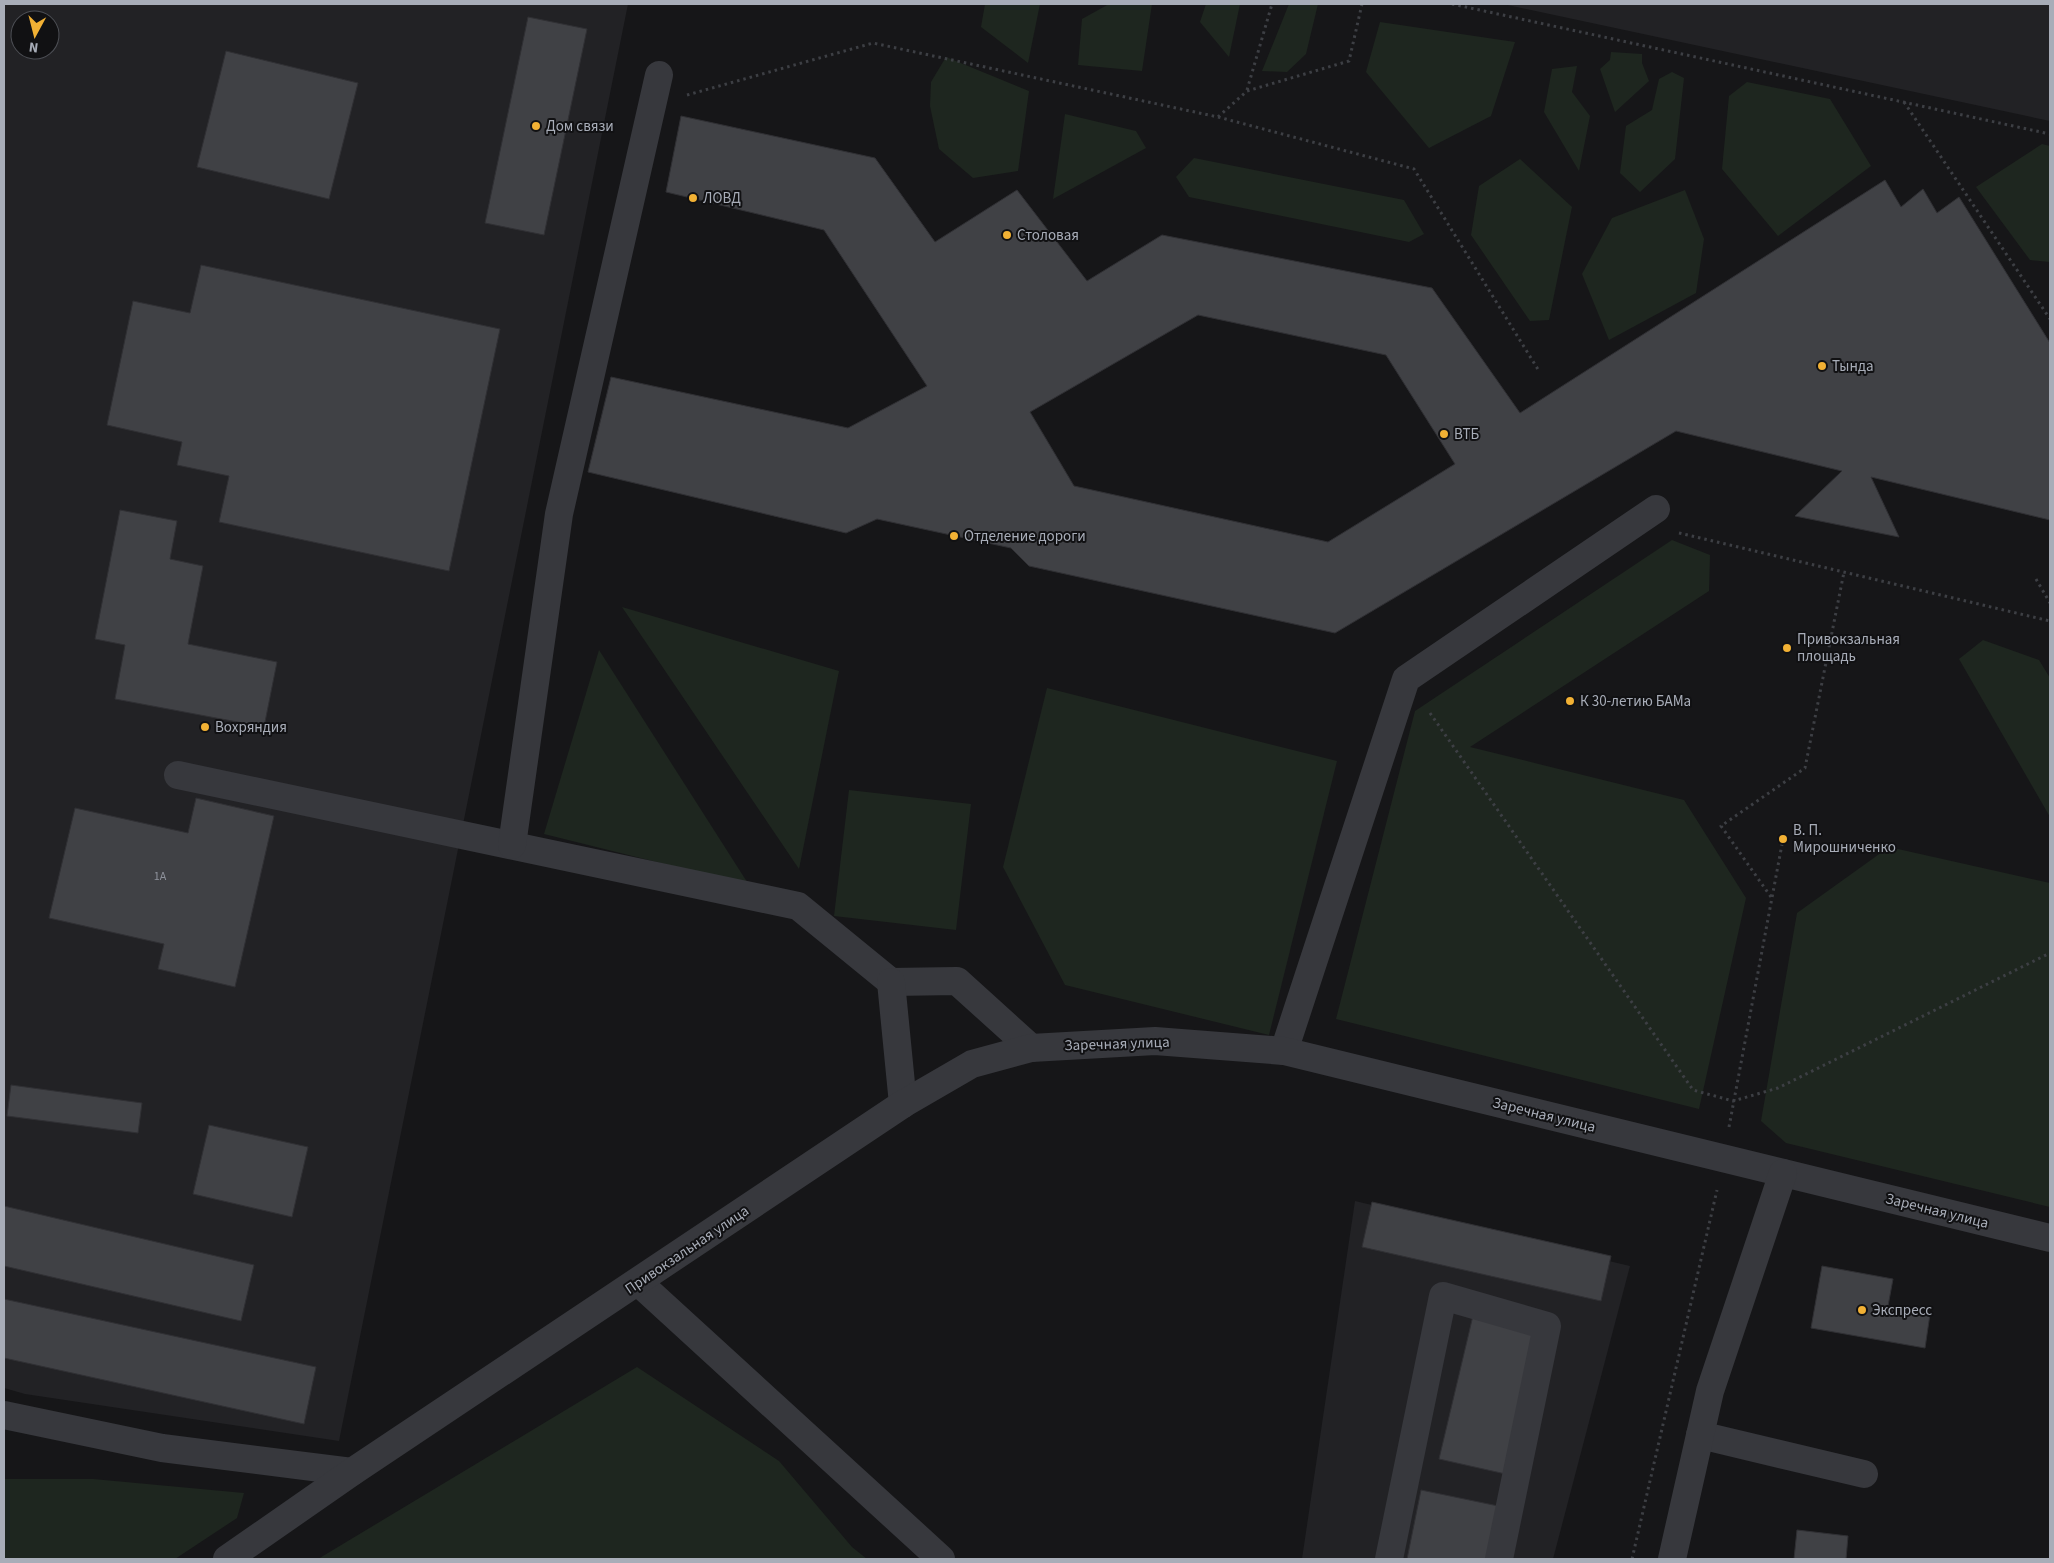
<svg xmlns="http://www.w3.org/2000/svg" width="2054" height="1563" font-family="'Source Sans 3',sans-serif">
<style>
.built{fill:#222225;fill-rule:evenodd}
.green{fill:#1e261f}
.building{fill:#404145;stroke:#303034;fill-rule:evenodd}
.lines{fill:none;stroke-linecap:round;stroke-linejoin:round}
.path{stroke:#3d3f44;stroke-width:3;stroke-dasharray:2.5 4;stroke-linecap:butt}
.minor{stroke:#37383d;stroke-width:28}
.poi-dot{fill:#f2b134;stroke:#111113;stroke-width:2}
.labels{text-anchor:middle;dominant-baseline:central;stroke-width:4;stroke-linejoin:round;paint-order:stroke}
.number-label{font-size:12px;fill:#8e929b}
.poi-label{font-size:15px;fill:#a8adb8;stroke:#111113;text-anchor:start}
.street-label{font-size:15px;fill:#a8adb8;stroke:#111113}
</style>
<rect width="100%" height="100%" fill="#161618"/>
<g class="built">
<path d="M4,4h624l-289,1437 -314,-47 -21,-6zM20,20h30v30h-30z"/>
<path d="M1503,4h547v117z"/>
<path d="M1355,1201l275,65 -77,293h-251z"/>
</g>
<g class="green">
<path d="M985,4h55l-12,59 -47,-36z"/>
<path d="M1109,4h43l-10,67 -64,-6 4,-46z"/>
<path d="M1206,4h34l-11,53 -29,-35z"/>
<path d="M1289,4h29l-12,50 -19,18 -25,-1z"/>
<path d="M1380,22l135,20 -24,74 -62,32 -63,-76z"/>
<path d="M1611,52l31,2v9l7,18 -34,31 -15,-43 10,-9z"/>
<path d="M946,57l83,34 -11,80 -45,7 -34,-29 -9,-43 1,-24z"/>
<path d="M1577,66l-5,26 18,24 -11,55 -35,-59 8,-43z"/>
<path d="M1672,72l12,6 -9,81 -35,33 -20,-19 6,-47 26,-16 7,-31z"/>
<path d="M1747,82l83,17 41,67 -93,70 -56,-67 7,-73z"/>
<path d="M1065,114l71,17 10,17 -93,51z"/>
<path d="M2042,144l8,2v116l-20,-2 -54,-73z"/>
<path d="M1194,158l210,42 20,34 -15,8 -220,-45 -13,-20z"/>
<path d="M1520,159l52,48 -23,113 -19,1 -59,-86 8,-49z"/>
<path d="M1685,190l19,49 -8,54 -87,47 -27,-66 30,-56z"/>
<path d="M1672,540l38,15 -1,36 -239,156 214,53 62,98 -47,211 -363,-90 79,-308z"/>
<path d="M622,607l217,64 -40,198z"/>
<path d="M1983,640l56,20 11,18v139l-91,-158z"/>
<path d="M599,650l150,235 -205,-51z"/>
<path d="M1047,688l290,73 -68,274 -204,-50 -62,-118z"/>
<path d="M849,790l122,14 -15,126 -122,-14z"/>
<path d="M1889,847l161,36v324l-264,-64 -25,-22 36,-208z"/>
<path d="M637,1367l142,94 73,86 15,12h-549z"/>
<path d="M4,1479h89l151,14 -7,25 -62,41h-171z"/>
</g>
<g class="building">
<path d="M528,17l59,12 -43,206 -59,-12z"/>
<path d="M226,51l132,32 -29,116 -132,-32z"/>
<path d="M681,116l194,42 60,84 82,-52 70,91 75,-46 270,53 88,125 365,-233 16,27 22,-18 14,24 22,-16 91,146v177l-179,-43 28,60 -104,-21 47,-45 -166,-40 -341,202 -306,-67 -18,-18 -134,-29 -31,14 -258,-61 23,-95 237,51 79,-42 -103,-156 -158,-38zM1198,315l188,40 69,109 -127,78 -254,-56 -44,-74z"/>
<path d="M201,265l299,64 -51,242 -230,-49 10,-46 -52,-11 5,-23 -75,-17 26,-124 57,12z"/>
<path d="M120,510l57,11 -7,38 33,7 -15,78 89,18 -13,65 -149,-28 10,-54 -30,-6z"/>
<path d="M196,798l78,18 -39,171 -77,-18 6,-25 -115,-26 26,-110 113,25z"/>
<path d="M11,1085l131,18 -4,30 -131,-17z"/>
<path d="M209,1125l99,22 -16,70 -99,-23z"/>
<path d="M1372,1202l239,54 -10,45 -239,-54z"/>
<path d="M4,1206l250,59 -13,56 -237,-55z"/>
<path d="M1822,1266l71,13 -5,27 42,8 -5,34 -114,-20z"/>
<path d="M4,1299l312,68 -12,57 -300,-66z"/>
<path d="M1476,1303l70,16 -36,156 -71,-16z"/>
<path d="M1421,1490l82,17 -10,52h-86z"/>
<path d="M1797,1530l51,6 -2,23h-52z"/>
</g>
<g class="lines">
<g class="path">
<path d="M1452,4l598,130"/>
<path d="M1247,90l25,-86"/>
<path d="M687,95l186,-52 345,74 29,-26 102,-30 13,-57"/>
<path d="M1904,102l146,217"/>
<path d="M1218,117l196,52 125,202"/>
<path d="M1679,533l371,88"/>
<path d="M2036,579l14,24"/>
<path d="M1430,713l263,377 40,11 45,-13 272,-135"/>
<path d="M1771,897l-50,-71 84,-58 39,-196"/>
<path d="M1729,1127l54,-288"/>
<path d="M1632,1559l85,-369"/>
</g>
<g class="minor">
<path d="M178,775l620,131 93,76 66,-1 74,67"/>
<path d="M512,845l47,-331 100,-439"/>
<path d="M891,982l12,122"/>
<path d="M1284,1051l122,-372 250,-170"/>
<path d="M638,1282l303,277"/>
<path d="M4,1415l158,33 190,24"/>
<path d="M1700,1435l164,39"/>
<path d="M227,1559l125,-87 551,-368 69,-40 59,-16 124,-7 129,10 766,187"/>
<path d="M1389,1559l54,-263 104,30 -48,233"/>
<path d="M1672,1559l38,-168 73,-218"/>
</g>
</g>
<g class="poi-dot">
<circle cx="536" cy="126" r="5"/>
<circle cx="693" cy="198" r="5"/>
<circle cx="1007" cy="235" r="5"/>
<circle cx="1822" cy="366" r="5"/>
<circle cx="1444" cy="434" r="5"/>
<circle cx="954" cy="536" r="5"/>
<circle cx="1787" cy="648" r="5"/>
<circle cx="1570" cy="701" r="5"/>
<circle cx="205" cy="727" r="5"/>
<circle cx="1783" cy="839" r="5"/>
<circle cx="1862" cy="1310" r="5"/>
</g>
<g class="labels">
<g class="number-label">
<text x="160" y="876">1А</text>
</g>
<g class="poi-label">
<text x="546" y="126">Дом связи</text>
<text x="703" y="198">ЛОВД</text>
<text x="1017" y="235">Столовая</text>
<text x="1832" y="366">Тында</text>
<text x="1454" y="434">ВТБ</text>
<text x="964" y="536">Отделение дороги</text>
<text x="1797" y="639">Привокзальная<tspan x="1797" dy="17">площадь</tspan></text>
<text x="1580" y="701">К 30-летию БАМа</text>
<text x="215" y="727">Вохряндия</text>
<text x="1793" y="830">В. П.<tspan x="1793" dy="17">Мирошниченко</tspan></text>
<text x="1872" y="1310">Экспресс</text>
</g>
<g class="street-label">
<text transform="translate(1117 1044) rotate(-2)">Заречная улица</text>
<text transform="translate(1544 1115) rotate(14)">Заречная улица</text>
<text transform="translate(1937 1211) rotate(14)">Заречная улица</text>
<text transform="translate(687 1250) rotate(-34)">Привокзальная улица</text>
</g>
</g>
<rect width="2054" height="1563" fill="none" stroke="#a8adb8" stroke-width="10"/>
<g transform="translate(35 35) rotate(187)"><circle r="24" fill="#111113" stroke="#4d4f55"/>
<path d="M0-4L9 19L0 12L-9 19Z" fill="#f2b134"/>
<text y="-8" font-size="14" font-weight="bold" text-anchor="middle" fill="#a8adb8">N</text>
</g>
</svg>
